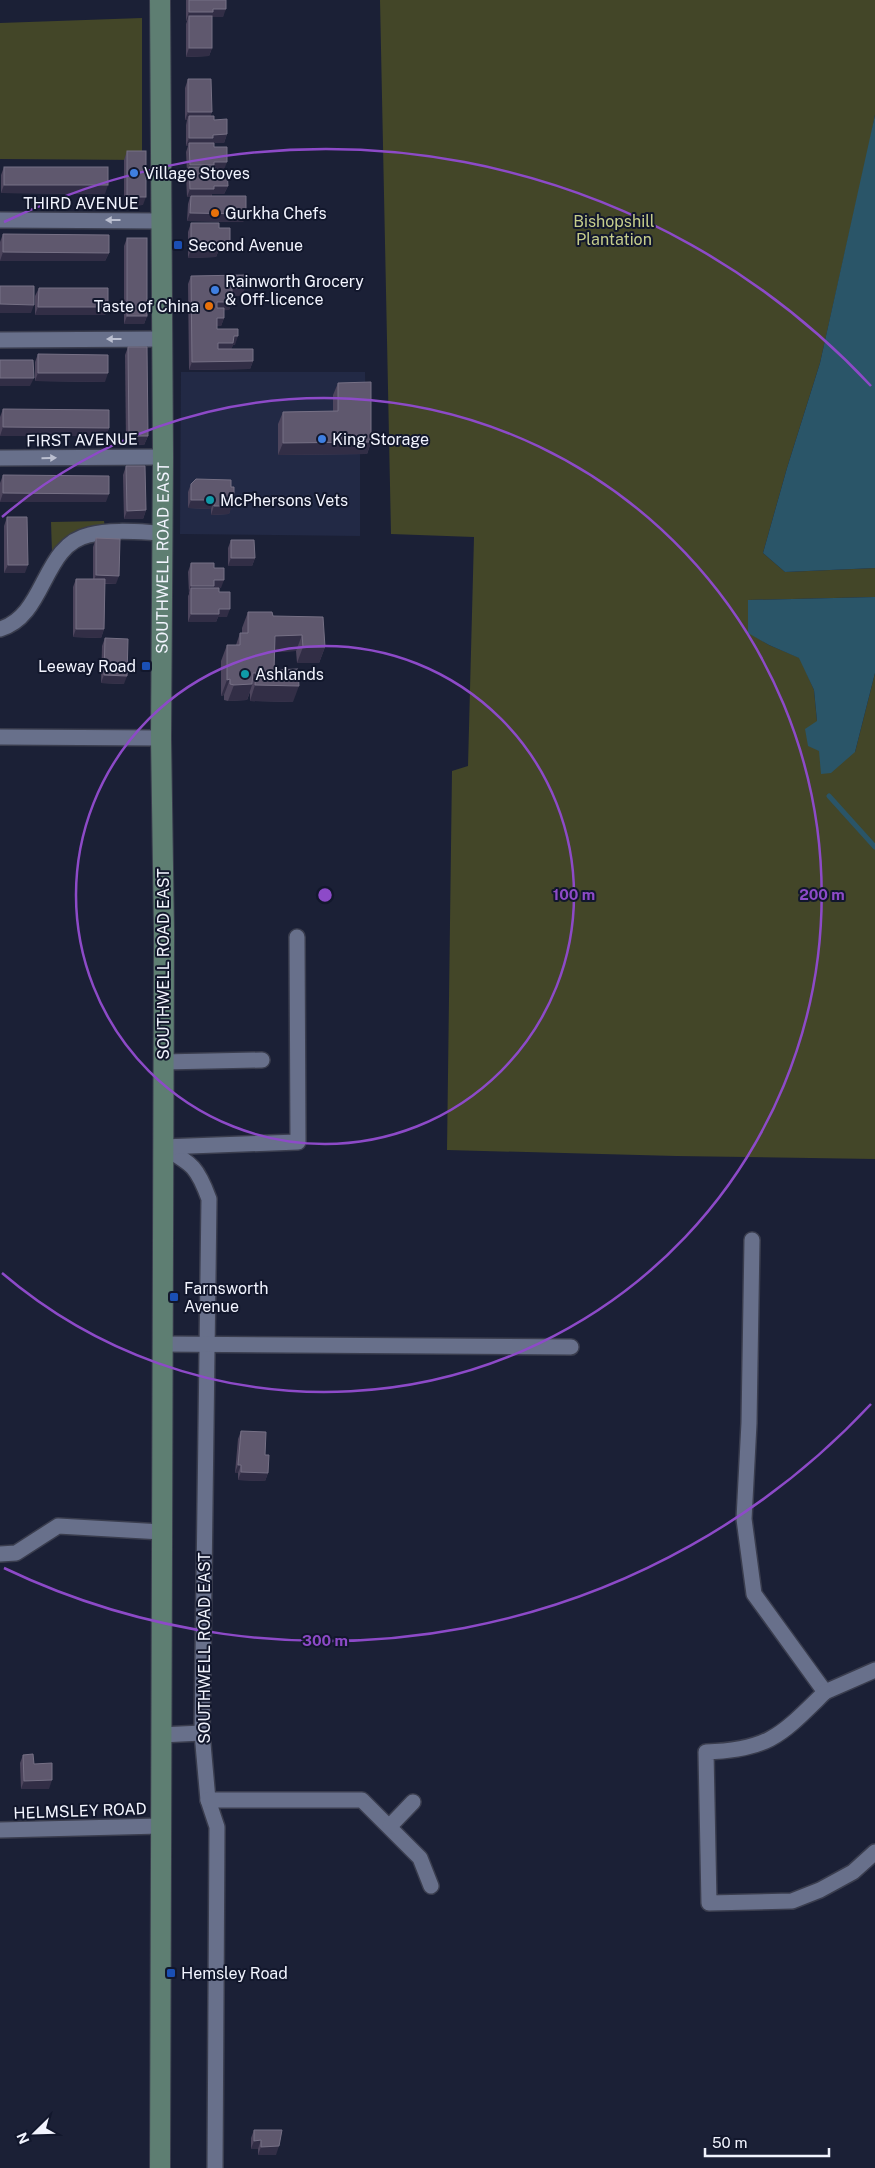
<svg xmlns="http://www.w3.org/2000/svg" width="875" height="2168" font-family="'Public Sans',sans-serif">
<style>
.built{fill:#222945}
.green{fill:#434628}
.water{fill:#2a5568}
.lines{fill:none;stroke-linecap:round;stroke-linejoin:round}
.stream{stroke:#2a5568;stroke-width:5}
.minor-casing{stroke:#3a3d4e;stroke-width:18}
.secondary-casing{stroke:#3a3d4e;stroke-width:22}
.minor{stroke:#68708b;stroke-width:15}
.secondary{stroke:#5e7e72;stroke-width:20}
.wall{fill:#4d455d}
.shaded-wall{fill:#322e46}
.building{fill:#5f586e;stroke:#767085}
.oneway{fill:#bbbfd0}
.ring{fill:none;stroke:#8d4ac8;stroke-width:2.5}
.shop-dot{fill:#3f7fe0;stroke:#12172c;stroke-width:2}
.food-dot{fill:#e8710a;stroke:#12172c;stroke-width:2}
.transit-dot{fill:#1a4fb4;stroke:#12172c;stroke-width:2}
.culture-dot{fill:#0f9aa8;stroke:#12172c;stroke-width:2}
.labels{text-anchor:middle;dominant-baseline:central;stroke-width:4;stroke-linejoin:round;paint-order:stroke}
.poi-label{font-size:16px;fill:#f2f4fe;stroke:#12172c;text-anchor:start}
.street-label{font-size:16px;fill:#f2f4fe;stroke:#12172c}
.park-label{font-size:16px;fill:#c6cd8b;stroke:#12172c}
.centre{fill:#8d4ac8;stroke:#12172c;stroke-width:2.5}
.ring-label{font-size:15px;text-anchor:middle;font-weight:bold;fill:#8d4ac8;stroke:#12172c;stroke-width:4;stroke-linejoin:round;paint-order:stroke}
</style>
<rect width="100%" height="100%" fill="#1b2036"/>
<path class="built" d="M181,372h184l2,82h-7v82l-180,-2z"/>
<g class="green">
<path d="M380,0h495v115l-6,31 -49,217 -33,105 -24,85 22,19 90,-4v29l-127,3v32l21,13 31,13 14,32 3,31 38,31 20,-79v486l-199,-3 -229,-6 5,-379 16,-5 6,-229 -83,-3z"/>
<path d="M142,18v142l-142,-1v-136z"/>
<path d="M104,521l1,6c-27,1 -35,7 -53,26l-1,-31z"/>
</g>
<g class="water">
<path d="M875,115v453l-90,4 -22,-19 24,-85 33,-105z"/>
<path d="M875,597v76l-20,79 -24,21 -10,1 -2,-23 -11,-5 -3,-17 12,-8 -3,-31 -15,-32 -30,-13 -21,-12v-33z"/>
</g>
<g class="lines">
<path class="stream" d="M829,796l46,51"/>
<g class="minor-casing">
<g id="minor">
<path d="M0,220l162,1"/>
<path d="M0,340l162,-1"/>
<path d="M0,458l163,-1"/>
<path d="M0,629c46,-13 42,-84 89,-94 23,-6 50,-3 73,-2"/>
<path d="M0,737l161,1"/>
<path d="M163,1062l99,-2"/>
<path d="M163,1147c29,17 34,19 46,52l-7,534 6,67 9,27 -2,341"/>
<path d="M163,1147l135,-5 -1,-205"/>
<path d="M752,1240l-3,183 -5,96 10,75 71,98 50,-22"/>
<path d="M163,1344l408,3"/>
<path d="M0,1554l16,-1 42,-27 104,6"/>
<path d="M825,1692c-43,42 -55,58 -119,60l3,151 83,-2 28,-11 33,-18 22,-20"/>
<path d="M160,1735l42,-2"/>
<path d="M208,1800h154l58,58 11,28"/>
<path d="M390,1826l23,-24"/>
<path d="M0,1830l160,-4"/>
</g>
</g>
<g class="secondary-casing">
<g id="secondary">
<path id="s1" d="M160,2168l4,-1236 -3,-194 2,-281 -3,-457"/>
</g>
</g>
<use href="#minor" class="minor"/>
<use href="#secondary" class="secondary"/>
</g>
<g class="wall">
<path d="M186,0h40l-3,17h-11v31l-3,8 -23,1v-33l1,-3h-1z"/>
<path d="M188,79l24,33 -2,4 17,18 -3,9h-13l3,4 10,23h-9l13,16 -4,8h-12v2l34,18 -3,8 -56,-1 1,-17 2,-7h-3l-1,-21 1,-3 -1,-21 2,-6h-2v-21l1,-5h-2v-32z"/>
<path d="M127,151l16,54 -19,1v-46z"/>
<path d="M4,167l101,27 -104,-1v-18z"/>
<path d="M191,223l28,5 8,24h-9l-2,5 -28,1v-26z"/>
<path d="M3,234l106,19 -4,8h-105v-19z"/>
<path d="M127,238l20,78 -3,8h-20v-78z"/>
<path d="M191,276l51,20h-10v6l-3,8h-5v8l-3,8h-4v3l18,16h-2l-2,4 22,12 -3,8 -61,1 -1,-86z"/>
<path d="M39,288l69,19 -3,8h-70v-19z"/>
<path d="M128,347l20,89 -4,9 -18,-1 -1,-89z"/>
<path d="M38,354l67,28 -70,-1v-19z"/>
<path d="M338,383l33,59 -4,12 -89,1v-31l5,-12 50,-1v-16z"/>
<path d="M3,409l106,19 -3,8h-106v-19z"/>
<path d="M126,466l20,44 -3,9h-19l-1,-44z"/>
<path d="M3,475l103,27h-106v-19z"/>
<path d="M191,484l41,19 -3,11 -18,1v-6l-23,-1v-16z"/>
<path d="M7,517l18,56h-21v-47z"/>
<path d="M96,538l20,46h-11l-1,45 -3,9 -28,-1v-50l3,-8h17v-32z"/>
<path d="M231,540l24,18 -3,8h-24v-18z"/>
<path d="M191,563l23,5 7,20h-7l5,4 8,25h-9l-2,5h-28v-26l1,-2 -1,-22z"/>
<path d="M248,612l25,4 52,31 -6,16h-22l-1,-12 -21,1 -1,18 19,32 -43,-1v-9l-3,8 -19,1 -4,-1v-5l-3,1v-35l6,-16h9l4,-12h2v-5z"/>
<path d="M105,638l19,46 -23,-1 1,-37z"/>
<path d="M241,1431l24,24 3,18 -3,8 -27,-1v-7h-3l3,-34z"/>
<path d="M23,1755l11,9 15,25h-28l-1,-26z"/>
<path d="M254,2130l22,25h-18v-6h-7v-11z"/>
</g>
<g class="shaded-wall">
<path d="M213,9h13l-3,8h-12l-22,-1 -2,5h-1l3,-9z"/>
<path d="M189,48h23l-3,8 -23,1z"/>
<path d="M188,112h24l-3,8 -20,-4 -2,4h-2z"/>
<path d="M227,134l-3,9h-35l-1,3h-2l3,-8 24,-3z"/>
<path d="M214,162h13l-3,8h-12l-23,-3 -2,6 3,-8z"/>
<path d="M4,185h104l-3,9 -104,-1z"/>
<path d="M214,186h14l-4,8h-12l-1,3 -20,-1 -1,1h-3l3,-8z"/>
<path d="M127,197h19l-3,8 -19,1z"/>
<path d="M190,213l56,1 -3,8 -56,-1z"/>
<path d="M219,244h11l-3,8h-9l-2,5 -28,1 3,-9z"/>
<path d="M3,252l106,1 -4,8h-105z"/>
<path d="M232,288h13l-3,8h-13z"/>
<path d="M217,302h15l-3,8 -15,1z"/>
<path d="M0,304l34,1 -3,8h-31z"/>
<path d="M38,307h70l-3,8h-70z"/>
<path d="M127,316h20l-3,8h-20z"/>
<path d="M217,318h7l-3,8h-7z"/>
<path d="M234,336h4l-3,9h-2l-3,7h-15l3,-9z"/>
<path d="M253,361l-3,8 -61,1 3,-8z"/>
<path d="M38,373h70l-3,9 -70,-1z"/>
<path d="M0,378h34l-4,8h-30z"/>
<path d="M3,427l106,1 -3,8h-106z"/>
<path d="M129,436h19l-4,9 -18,-1z"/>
<path d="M371,442l-4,12 -89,1 5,-12z"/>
<path d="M3,493l106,1 -3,8h-106z"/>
<path d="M191,500h23l-3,9 -23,-1z"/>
<path d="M214,506h18l-3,8 -18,1z"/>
<path d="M146,510l-3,9h-19l3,-8z"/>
<path d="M231,558h24l-3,8h-24z"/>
<path d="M8,565h20l-3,8h-21z"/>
<path d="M96,575l23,1 -3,8 -23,-1z"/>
<path d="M214,580h10l-3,8h-30l-3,6 3,-8z"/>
<path d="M219,609h11l-3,8h-9l-2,5h-28l3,-8z"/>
<path d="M76,629h28l-3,9 -28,-1z"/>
<path d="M302,635l-6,16 -27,1 6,-16z"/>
<path d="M303,647h22l-6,16h-22z"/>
<path d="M253,673h3l-9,27 -19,1 6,-16z"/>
<path d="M104,675l23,1 -3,8 -23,-1z"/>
<path d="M230,679l-6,16 -3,1 6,-16z"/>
<path d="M255,685l44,1 -6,16 -43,-1z"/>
<path d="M238,1465h3l-3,8h-3z"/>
<path d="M241,1472l27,1 -3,8 -27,-1z"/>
<path d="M52,1780l-3,9h-28l3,-8z"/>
<path d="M261,2140l-3,9h-7l3,-8z"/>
<path d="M279,2146l-3,9h-18l3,-8z"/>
</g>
<g class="building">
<path d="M189,0h37v9h-13v3h-24z"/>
<rect x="189" y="16" width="23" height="32"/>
<path d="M188,79h23l1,33h-24z"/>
<path d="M189,116h25v4l13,-1v15l-14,1v3h-24z"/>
<path d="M189,143h25v4h13v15h-13v3h-24z"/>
<rect x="127" y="151" width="19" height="46"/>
<rect x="4" y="167" width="104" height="18"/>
<path d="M189,167h26v4h12l1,15h-14v3h-24z"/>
<path d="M191,196h55v18l-56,-1z"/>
<path d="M191,223h28v5h11v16h-11v5h-28z"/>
<path d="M3,234l106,1v18l-106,-1z"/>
<rect x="127" y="238" width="20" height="78"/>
<path d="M245,275v13h-13v14h-15v6h7v10h-7v11h21v7h-4l-1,7h-15v6h35v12l-61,1 -1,-86z"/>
<path d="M0,286h34v19l-34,-1z"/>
<path d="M39,288h69v19h-70z"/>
<path d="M128,347h19l1,89h-19z"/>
<path d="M38,354l70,1v18h-70z"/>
<path d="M0,360h33l1,18h-34z"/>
<path d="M371,382v60l-88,1v-31l55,-1v-28z"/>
<path d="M3,409l106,1v18l-106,-1z"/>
<path d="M126,466h19l1,44 -19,1z"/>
<path d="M3,475l106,1v18l-106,-1z"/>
<path d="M196,479l35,1v7h3v9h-2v10h-18v-6h-23v-16z"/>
<path d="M7,517h20l1,48h-20z"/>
<path d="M96,538l24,1 -1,37 -23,-1z"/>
<path d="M231,540h23l1,18h-24z"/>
<path d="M191,563h23v5h10v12h-10v6h-23z"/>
<path d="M76,579h29l-1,50h-28z"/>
<path d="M191,588h28v4h11v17h-11v5h-28z"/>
<path d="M248,612h24l1,4 50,1 2,30h-22l-1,-12 -27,1 -1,34 24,-1 1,17 -44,-1 1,-12h-3l-1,11 -18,1 -4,-1v-5l-3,1v-35h13v-12h8z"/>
<path d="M105,638l23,1 -1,37 -23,-1z"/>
<path d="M241,1431l25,1 -1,23h4l-1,18 -27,-1v-7h-3z"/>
<path d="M33,1754l1,10 18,-1v17l-28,1 -1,-26z"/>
<path d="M254,2130h28l-3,16 -18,1v-7l-7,1z"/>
</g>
<defs><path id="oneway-solid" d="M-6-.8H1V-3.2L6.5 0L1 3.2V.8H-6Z" transform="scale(1.25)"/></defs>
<g class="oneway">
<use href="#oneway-solid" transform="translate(113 220) rotate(-180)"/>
<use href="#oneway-solid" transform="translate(114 339) rotate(180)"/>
<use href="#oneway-solid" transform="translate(49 458) rotate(-1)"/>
</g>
<g class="ring">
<circle cx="325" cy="895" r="249"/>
<path d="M2 517A497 497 0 1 1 2 1273"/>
<path d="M871 1404A746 746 0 0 1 4 1568M4 222A746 746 0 0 1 871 386"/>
</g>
<g class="shop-dot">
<circle cx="134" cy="173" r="5"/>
<circle cx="215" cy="290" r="5"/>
<circle cx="322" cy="439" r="5"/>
</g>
<g class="food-dot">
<circle cx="215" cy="213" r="5"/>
<circle cx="209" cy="306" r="5"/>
</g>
<g class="transit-dot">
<rect x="173" y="240" width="10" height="10" rx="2.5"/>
<rect x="141" y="661" width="10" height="10" rx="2.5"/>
<rect x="169" y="1292" width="10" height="10" rx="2.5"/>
<rect x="166" y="1968" width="10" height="10" rx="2.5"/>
</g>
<g class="culture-dot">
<circle cx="210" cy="500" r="5"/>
<circle cx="245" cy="674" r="5"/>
</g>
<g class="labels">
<g class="poi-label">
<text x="144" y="173">Village Stoves</text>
<text x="225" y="213">Gurkha Chefs</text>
<text x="188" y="245">Second Avenue</text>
<text x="225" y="281">Rainworth Grocery<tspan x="225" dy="18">&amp; Off-licence</tspan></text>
<text x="199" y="306" text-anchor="end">Taste of China</text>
<text x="332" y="439">King Storage</text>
<text x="220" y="500">McPhersons Vets</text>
<text x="136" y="666" text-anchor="end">Leeway Road</text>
<text x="255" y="674">Ashlands</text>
<text x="184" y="1288">Farnsworth<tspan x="184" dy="18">Avenue</tspan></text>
<text x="181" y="1973">Hemsley Road</text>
</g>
<g class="street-label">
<text x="81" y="203">THIRD AVENUE</text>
<text transform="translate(82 440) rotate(-1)">FIRST AVENUE</text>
<text stroke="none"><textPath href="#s1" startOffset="1610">SOUTHWELL ROAD EAST</textPath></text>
<text transform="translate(163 964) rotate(-90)">SOUTHWELL ROAD EAST</text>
<text transform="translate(204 1648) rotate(-90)">SOUTHWELL ROAD EAST</text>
<text transform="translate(80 1811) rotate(-2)">HELMSLEY ROAD</text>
</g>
<g class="park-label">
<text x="614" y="221">Bishopshill<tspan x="614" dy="18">Plantation</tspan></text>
</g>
</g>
<circle cx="325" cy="895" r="8" class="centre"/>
<g class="ring-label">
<text x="574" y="900">100 m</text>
<text x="822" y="900">200 m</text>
<text x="325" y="1646">300 m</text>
</g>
<g transform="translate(35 2133) rotate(247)" stroke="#12172c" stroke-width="4" paint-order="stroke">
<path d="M0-4L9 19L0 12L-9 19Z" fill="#f2f4fe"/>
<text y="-8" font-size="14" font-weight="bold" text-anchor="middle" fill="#f2f4fe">N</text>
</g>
<path d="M705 2148v8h124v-8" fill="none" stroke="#f2f4fe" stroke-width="2.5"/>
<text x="712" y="2148" font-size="15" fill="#f2f4fe" stroke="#12172c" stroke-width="4" paint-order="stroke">50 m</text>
</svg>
